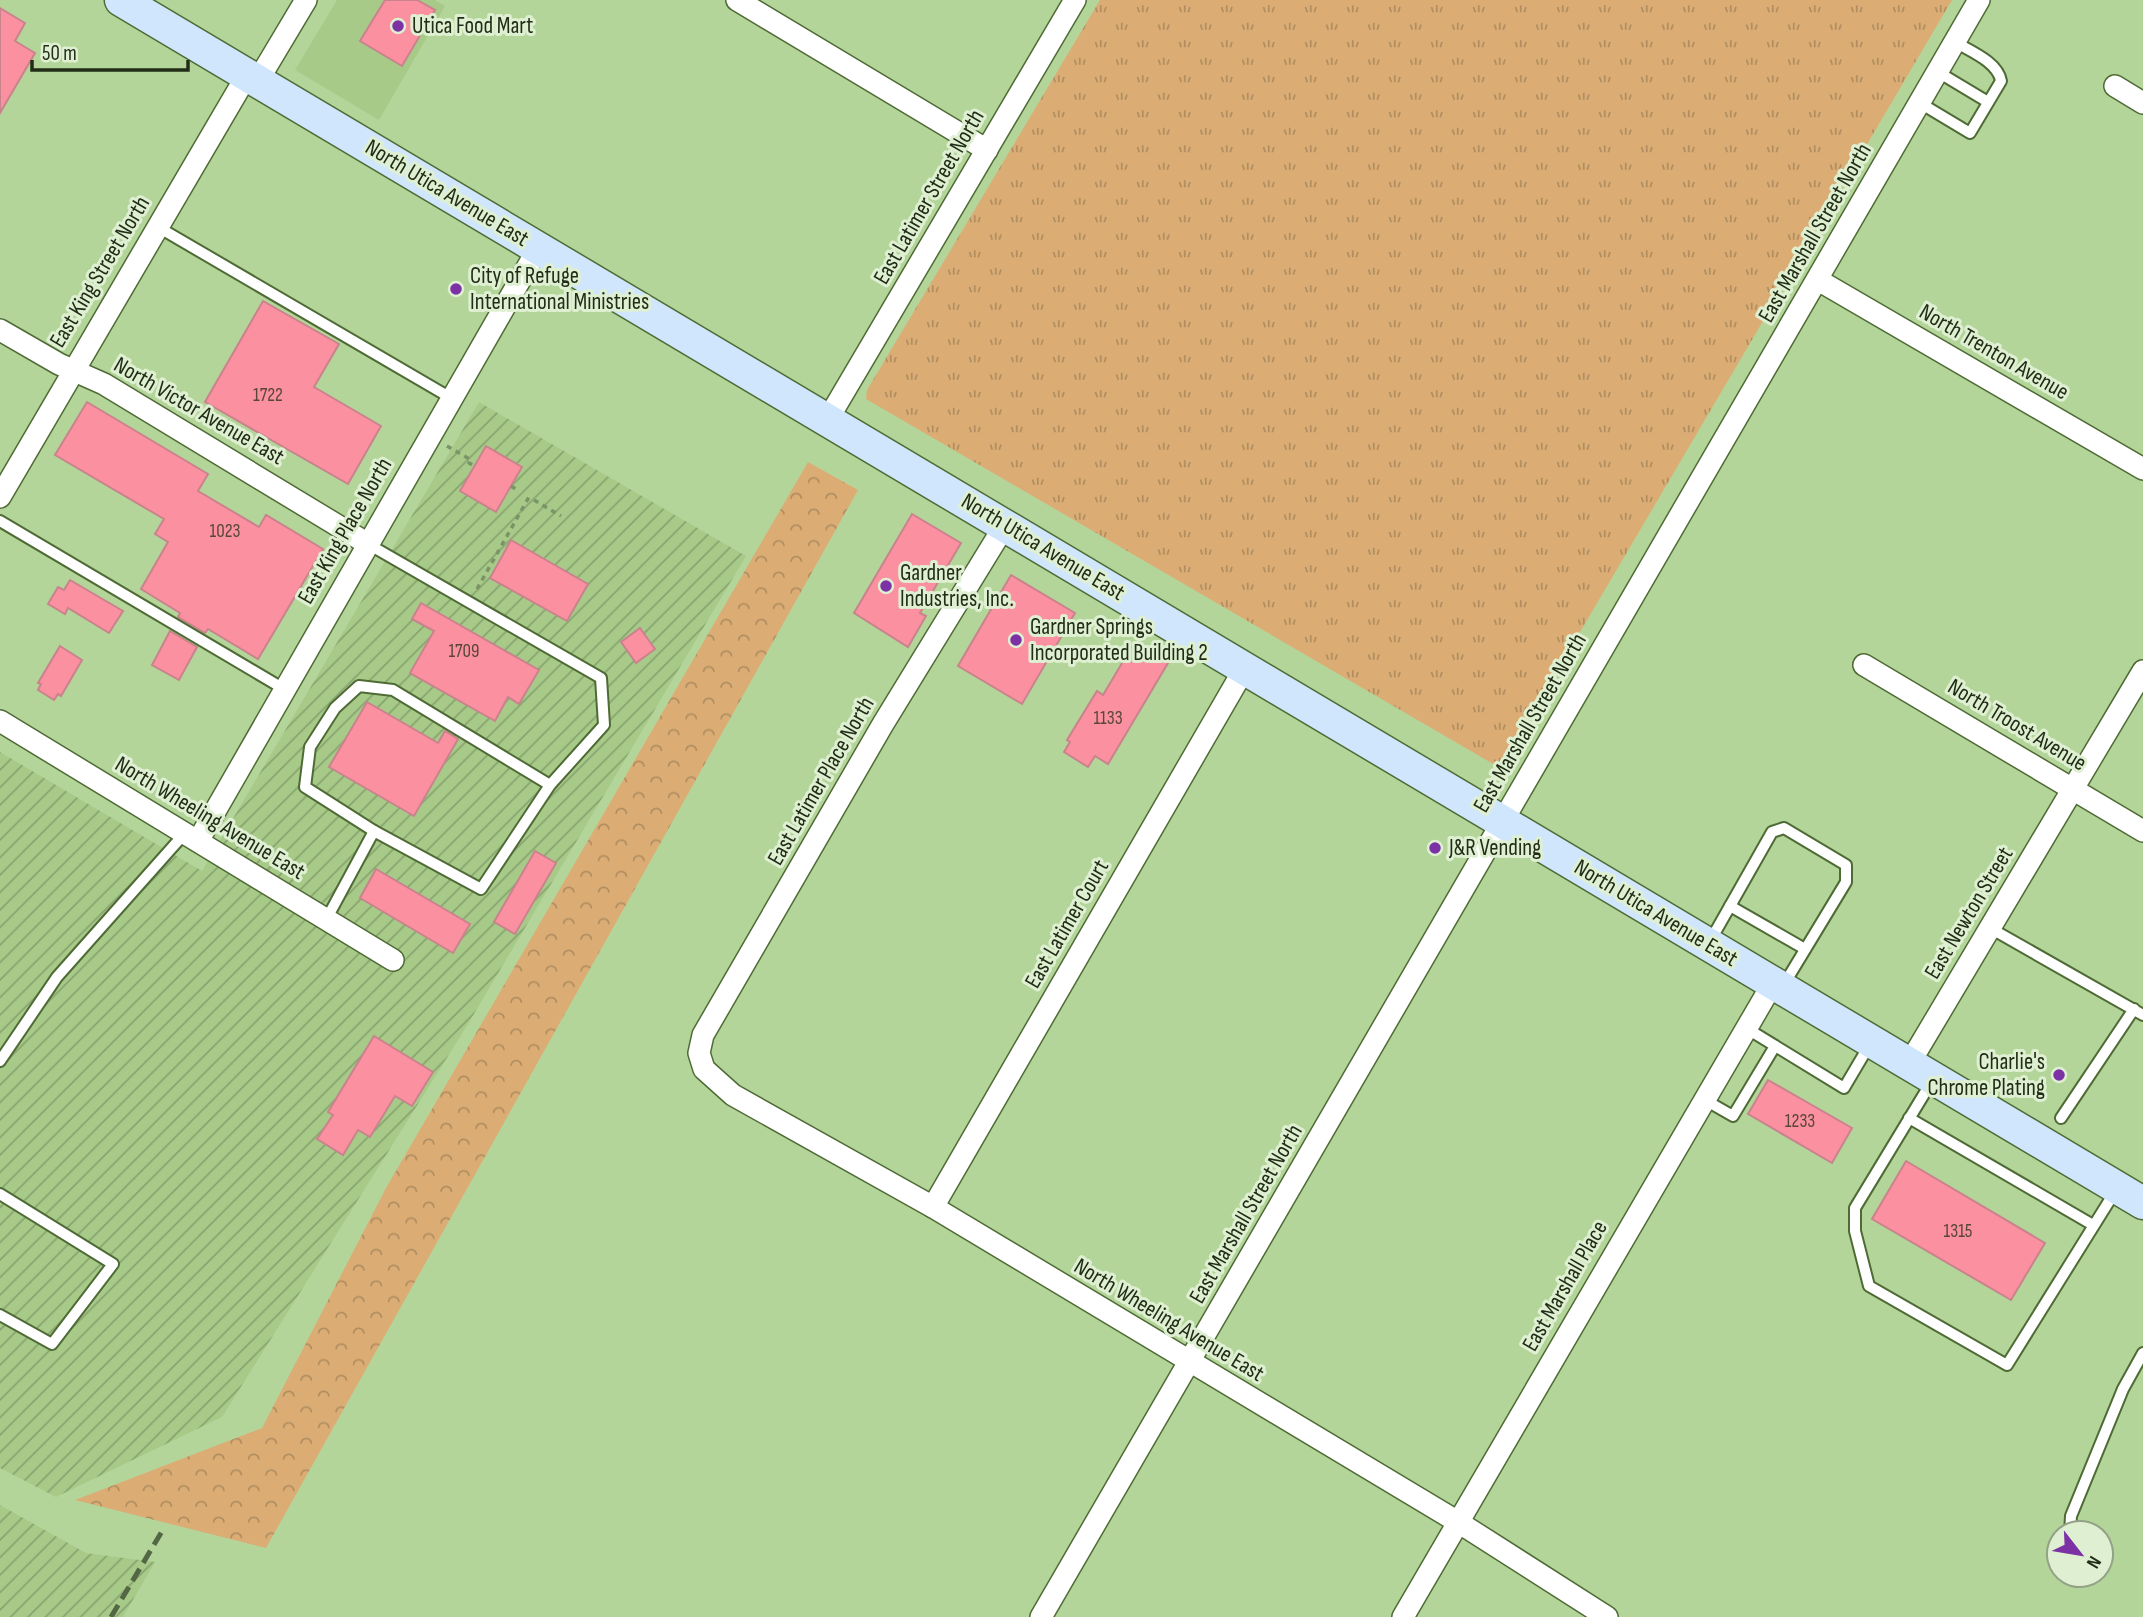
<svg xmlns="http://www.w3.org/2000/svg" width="2143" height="1617" font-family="'Sofia Sans Condensed',sans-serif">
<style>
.built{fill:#a7ca89}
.industrial{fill:url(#industrial-furrows)}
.grass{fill:url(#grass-tufts)}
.forest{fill:url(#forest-crowns)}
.building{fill:#fb90a0;stroke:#c9838c;stroke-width:2}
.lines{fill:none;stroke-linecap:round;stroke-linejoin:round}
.lane-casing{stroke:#4f6b35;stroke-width:14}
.street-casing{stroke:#4f6b35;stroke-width:24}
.secondary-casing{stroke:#4f6b35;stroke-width:35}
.path{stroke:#7b9467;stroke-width:3.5;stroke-dasharray:5 5;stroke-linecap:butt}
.lane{stroke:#fff;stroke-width:10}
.street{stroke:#fff;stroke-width:21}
.secondary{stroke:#d0e6fd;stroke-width:32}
.rail{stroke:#546744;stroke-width:5;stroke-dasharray:14 7;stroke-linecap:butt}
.poi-dot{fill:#7c32a4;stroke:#dff0d2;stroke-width:2.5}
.labels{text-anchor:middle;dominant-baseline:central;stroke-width:6;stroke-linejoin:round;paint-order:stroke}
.number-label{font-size:19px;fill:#584638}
.poi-label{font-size:23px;fill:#212d16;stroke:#dff0d2;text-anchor:start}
.street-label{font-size:23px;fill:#212d16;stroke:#dff0d2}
</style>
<defs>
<pattern id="industrial-furrows" width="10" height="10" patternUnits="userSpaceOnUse" patternTransform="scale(1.75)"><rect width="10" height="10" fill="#a7ca89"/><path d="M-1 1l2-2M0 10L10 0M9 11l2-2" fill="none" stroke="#88a46f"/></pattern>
<pattern id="grass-tufts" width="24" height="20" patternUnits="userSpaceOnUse" patternTransform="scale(1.75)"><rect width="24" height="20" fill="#dbad75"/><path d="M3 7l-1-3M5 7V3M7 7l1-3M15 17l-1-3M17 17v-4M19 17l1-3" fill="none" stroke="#b18d5f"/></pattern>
<pattern id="forest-crowns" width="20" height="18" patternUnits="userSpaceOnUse" patternTransform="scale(1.75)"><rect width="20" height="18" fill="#dbad75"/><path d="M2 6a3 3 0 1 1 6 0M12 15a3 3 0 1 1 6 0" fill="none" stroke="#b18d5f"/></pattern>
</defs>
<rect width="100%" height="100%" fill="#b4d59a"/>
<path class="built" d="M337,0h98l10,6 -66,114 -84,-50z"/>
<g class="industrial">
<path d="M479,402l267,154 -281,473 -243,388 -166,80 -56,-29v-716l202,119z"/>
<path d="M0,1505l86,48 69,9 -32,55h-123z"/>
</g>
<path class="grass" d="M1100,0h852l-452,768 -634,-369 1,-9z"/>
<path class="forest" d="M808,462l50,28 -592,1058 -191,-48 187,-72 124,-240z"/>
<g class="building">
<path d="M385,0h32l18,10 -33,56 -42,-25z"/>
<path d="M0,8l25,15 -10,18 20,12 -35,60z"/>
<path d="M263,301l76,43 -25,43 67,39 -33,58 -143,-82z"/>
<path d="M87,402l121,72 -10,17 61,36 7,-12 57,34 -65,110 -50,-30 -3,4 -27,-16 2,-4 -39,-24 27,-47 -13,-8 9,-15 -109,-64z"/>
<path d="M486,446l36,21 -26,45 -36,-21z"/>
<path d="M912,514l49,29 -41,70 6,3 -18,31 -54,-34z"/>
<path d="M511,540l77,44 -21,37 -77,-43z"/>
<path d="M1011,575l64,38 -53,91 -64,-38z"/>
<path d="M70,580l53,31 -14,22 -41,-25 -3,6 -17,-10 10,-17 6,3z"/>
<path d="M421,603l118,67 -20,34 -11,-7 -13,24 -85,-48 24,-42 -22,-12z"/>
<path d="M640,628l15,21 -19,14 -15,-21z"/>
<path d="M170,631l27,16 -18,33 -27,-15z"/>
<path d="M1134,643l34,20 -60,101 -13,-8 -7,11 -24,-15 6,-10 -3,-2 30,-49 6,4z"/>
<path d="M60,646l22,14 -21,36 -3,-2 -4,6 -16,-10 3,-6 -3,-1z"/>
<path d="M367,702l71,41 7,-12 13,8 -44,77 -85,-49z"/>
<path d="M535,851l21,12 -41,71 -21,-12z"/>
<path d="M376,869l94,55 -17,29 -93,-55z"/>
<path d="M374,1036l59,36 -21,34 -17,-10 -25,41 -12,-7 -15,25 -26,-16 16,-24 -5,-3z"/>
<path d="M1768,1080l84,48 -20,35 -84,-49z"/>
<path d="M1906,1161l139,82 -34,57 -139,-81z"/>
</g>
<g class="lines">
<g class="lane-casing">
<g id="lane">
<path d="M1938,72l50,30"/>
<path d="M1920,103l50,30 31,-52c-3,-19 -31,-30 -46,-39"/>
<path d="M158,227l293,171"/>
<path d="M0,521l284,168"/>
<path d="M374,831l-69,-44 5,-40 25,-39 24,-22 34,4 157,95"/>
<path d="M1730,906l75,43"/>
<path d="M326,920l48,-89 107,58 69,-104 54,-60 -3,-47 -233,-134"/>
<path d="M1990,928l153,87"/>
<path d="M1709,943l63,-111 12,-4 62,37v17l-63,104"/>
<path d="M1746,1028l98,60 26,-44"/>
<path d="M0,1061l57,-84 128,-144"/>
<path d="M1932,1081l-77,127v23l14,55 138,79 109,-175"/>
<path d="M1705,1100l28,16 42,-70"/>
<path d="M1909,1118l184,107"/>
<path d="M2061,1118l73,-109"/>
<path d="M0,1194l113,70 -61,80 -52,-29"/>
<path d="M2070,1533l1,-17 52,-127 20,-36"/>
</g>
</g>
<g class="street-casing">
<g id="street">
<path d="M737,0l250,150"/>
<path d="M257,82l49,-82"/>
<path d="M2115,86l28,17"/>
<path d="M1818,280l325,189"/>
<path d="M0,330l59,34 45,20 264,160"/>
<path d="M828,419l247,-419"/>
<path d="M0,497l247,-422"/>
<path d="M1005,525l-122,199 -180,311 -4,18 5,16 29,26 200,112 525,315 149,95"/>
<path d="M1864,665l279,166"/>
<path d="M0,721l393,239"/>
<path d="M198,841l341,-594"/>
<path d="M1909,1064l234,-393"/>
<path d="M933,1207l313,-541"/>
<path d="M1041,1617l938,-1617"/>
<path d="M1403,1617l370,-634"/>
</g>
</g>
<g class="secondary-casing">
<path id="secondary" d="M121,0l2022,1203"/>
</g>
<g class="path">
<path d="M447,446l24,14 -2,3 5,3"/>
<path d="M511,486l8,5"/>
<path d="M534,500l27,16"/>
<path d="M477,589l52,-92"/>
</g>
<use href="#lane" class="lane"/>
<use href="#street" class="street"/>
<use href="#secondary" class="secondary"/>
<path class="rail" d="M111,1617l53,-89"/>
</g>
<g class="poi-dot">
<circle cx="398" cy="26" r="7"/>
<circle cx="456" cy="289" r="7"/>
<circle cx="886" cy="586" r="7"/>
<circle cx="1016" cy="640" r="7"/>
<circle cx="1435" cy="848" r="7"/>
<circle cx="2059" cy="1075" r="7"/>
</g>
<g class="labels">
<g class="number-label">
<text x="268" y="395">1722</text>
<text x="225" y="531">1023</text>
<text x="464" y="651">1709</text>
<text x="1108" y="718">1133</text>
<text x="1800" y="1121">1233</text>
<text x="1958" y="1231">1315</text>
</g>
<g class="poi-label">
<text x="412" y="26">Utica Food Mart</text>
<text x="470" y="276">City of Refuge<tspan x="470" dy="26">International Ministries</tspan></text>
<text x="900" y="573">Gardner<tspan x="900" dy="26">Industries, Inc.</tspan></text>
<text x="1030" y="627">Gardner Springs<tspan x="1030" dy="26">Incorporated Building 2</tspan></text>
<text x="1449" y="848">J&amp;R Vending</text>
<text x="2045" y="1062" text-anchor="end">Charlie's<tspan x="2045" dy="26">Chrome Plating</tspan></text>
</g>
<g class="street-label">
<text transform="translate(447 193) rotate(31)">North Utica Avenue East</text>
<text transform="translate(929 197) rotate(-60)">East Latimer Street North</text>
<text transform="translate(1815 233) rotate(-60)">East Marshall Street North</text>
<text transform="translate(100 272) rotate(-59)">East King Street North</text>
<text transform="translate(1994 352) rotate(30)">North Trenton Avenue</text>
<text transform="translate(199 411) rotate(30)">North Victor Avenue East</text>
<text transform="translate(345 531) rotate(-60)">East King Place North</text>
<text transform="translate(1043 547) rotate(31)">North Utica Avenue East</text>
<text transform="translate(1530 723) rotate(-60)">East Marshall Street North</text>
<text transform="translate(2017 725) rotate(31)">North Troost Avenue</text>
<text transform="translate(821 781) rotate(-60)">East Latimer Place North</text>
<text transform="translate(210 818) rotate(31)">North Wheeling Avenue East</text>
<text transform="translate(1656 913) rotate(31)">North Utica Avenue East</text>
<text transform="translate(1969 913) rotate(-59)">East Newton Street</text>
<text transform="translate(1067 924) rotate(-60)">East Latimer Court</text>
<text transform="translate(1246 1214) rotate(-60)">East Marshall Street North</text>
<text transform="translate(1565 1286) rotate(-60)">East Marshall Place</text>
<text transform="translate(1169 1320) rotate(31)">North Wheeling Avenue East</text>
</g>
</g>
<g transform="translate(2080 1554) rotate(121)"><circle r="33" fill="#dff0d2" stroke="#93a287" stroke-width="2"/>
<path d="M0-5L12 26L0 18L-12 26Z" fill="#7c32a4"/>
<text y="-10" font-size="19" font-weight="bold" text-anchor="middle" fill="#212d16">N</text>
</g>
<path d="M32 60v10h156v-10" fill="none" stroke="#212d16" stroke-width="3.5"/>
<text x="42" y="60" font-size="21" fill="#212d16" stroke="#dff0d2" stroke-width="5" paint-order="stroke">50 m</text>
</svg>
